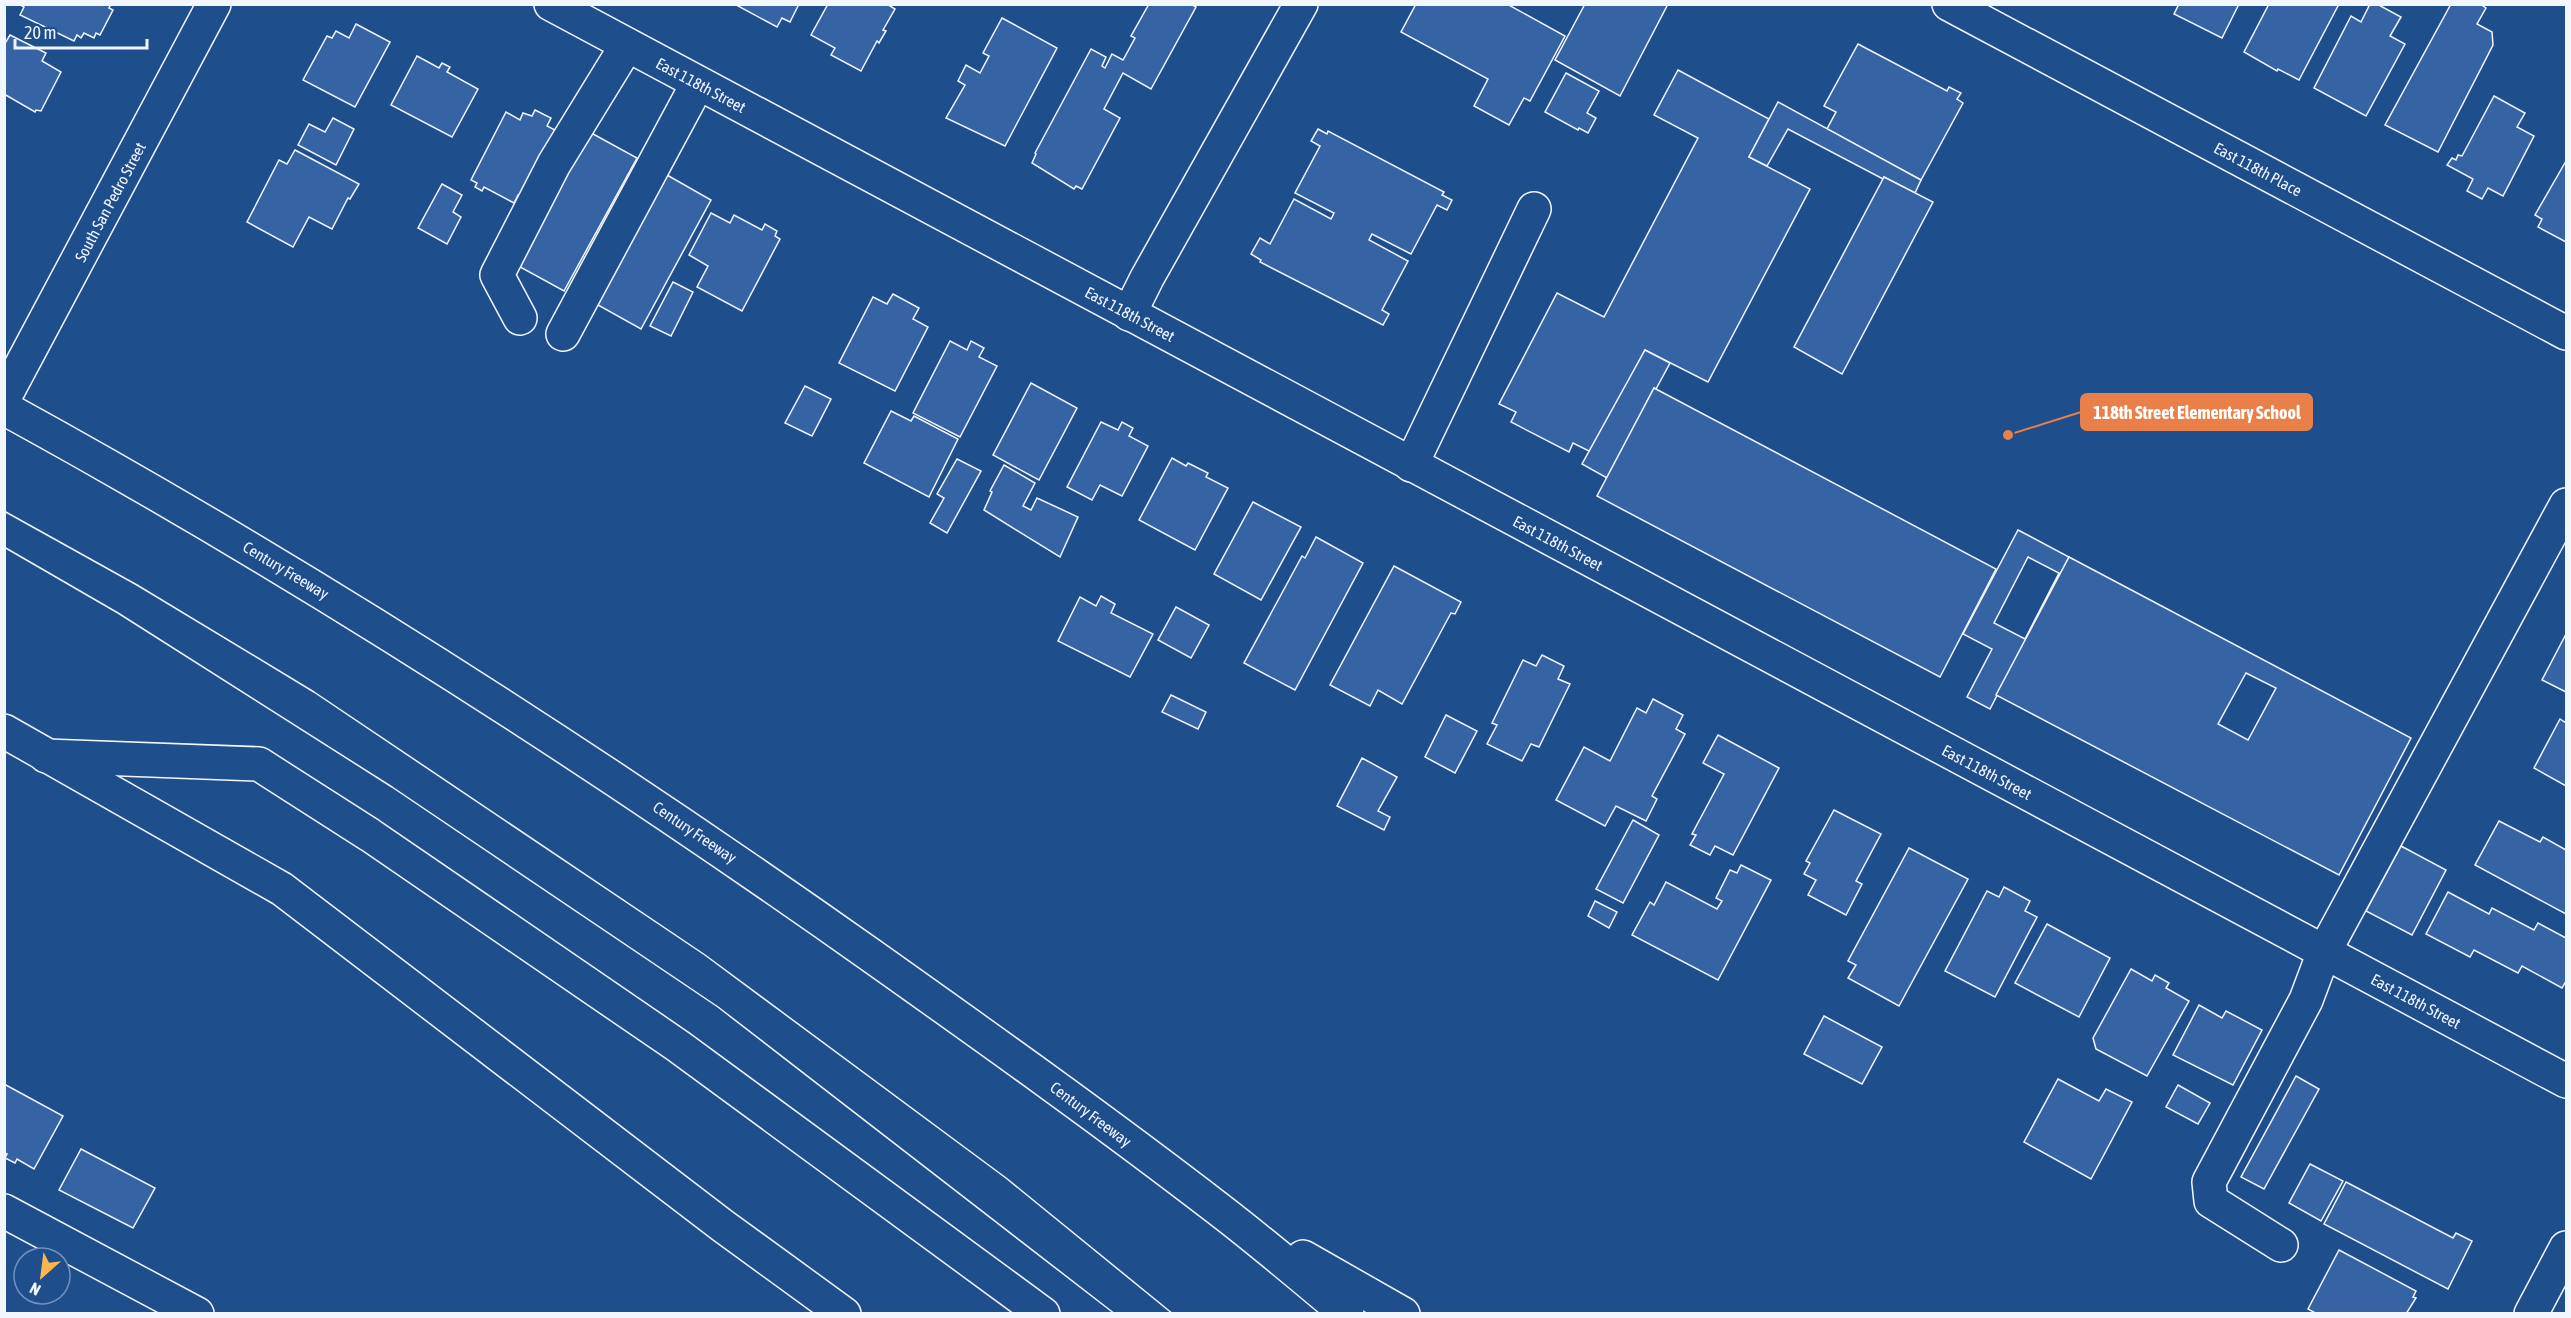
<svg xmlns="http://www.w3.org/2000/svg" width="2571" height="1318" font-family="'Asap Condensed',sans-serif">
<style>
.building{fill:#3563a3;stroke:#f2f6ff;stroke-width:1.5;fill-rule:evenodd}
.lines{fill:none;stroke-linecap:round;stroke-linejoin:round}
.minor-casing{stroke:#f2f6ff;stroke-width:36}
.major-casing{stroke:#f2f6ff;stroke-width:36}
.highway-casing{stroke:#f2f6ff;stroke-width:36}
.minor{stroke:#1f4e8c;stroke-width:33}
.major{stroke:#1f4e8c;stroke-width:33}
.highway{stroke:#1f4e8c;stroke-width:33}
.tram{stroke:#f2f6ff;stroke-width:1.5}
.labels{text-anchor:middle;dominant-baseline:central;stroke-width:4.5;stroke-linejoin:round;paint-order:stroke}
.street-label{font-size:16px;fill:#f2f6ff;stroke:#1f4e8c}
.leader{fill:none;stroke:#ea8049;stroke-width:2}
.callout-dot{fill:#ea8049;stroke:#1f4e8c;stroke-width:2}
.callout{fill:#ea8049;stroke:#ea8049;stroke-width:2}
.callout-label{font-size:18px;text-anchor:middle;font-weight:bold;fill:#fff}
</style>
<rect width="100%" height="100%" fill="#1f4e8c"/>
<g class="building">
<path d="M19,4h92l-2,4 4,2 -13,25 -4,-2 -2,5 -10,-5 -3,5 -4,-3 -3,6 -54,-26 4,-8z"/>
<path d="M739,4h60l-9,18 -8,-4 -5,9 -39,-21z"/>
<path d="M828,4h59l8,5 -12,21 3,1 -7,12 -2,-2 -16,30 -30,-16 4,-7 -24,-13z"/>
<path d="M1149,4h42l5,3 -45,82 -28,-16 -19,36 16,9 -38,71 -6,-3 -2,3 -42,-26 4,-9 -1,-1 56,-104 15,8 -4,9 3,2 7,-14 11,6 12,-22 -4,-2z"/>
<path d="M1416,4h91l58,32 -35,65 -6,-3 -15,27 -35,-19 14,-27 -87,-47z"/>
<path d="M1585,4h83l-48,92 -65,-36z"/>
<path d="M2179,4h60l-17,34 -48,-24z"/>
<path d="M2269,4h70l-40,76 -21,-11 -1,2 -33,-19z"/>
<path d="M2370,4h7l24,13 -11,19 15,8 -39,72 -52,-28 37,-72 10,6z"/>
<path d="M2451,4h29l6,4 -9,16 15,8 1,13 -55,107 -53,-27z"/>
<path d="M1002,18l55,30 -52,98 -59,-28 19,-33 -7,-4 8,-16 14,8 9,-17 -6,-3z"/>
<path d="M356,24l34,18 -35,65 -52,-27 24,-44 5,2 4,-7 13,7z"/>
<path d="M10,35l36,18 -4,8 19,11 -20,39 -5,-1 -1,2 -31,-18v-49z"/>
<path d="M1858,44l89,47 2,-4 12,6 -4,6 6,4 -42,77 -94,-51 9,-17 -12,-6z"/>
<path d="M417,56l22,12 3,-5 8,4 -3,5 31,17 -26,48 -61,-32z"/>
<path d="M1678,70l91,49 -20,38 61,32 -102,193 -63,-32 -54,102 -18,-9 -4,9 -58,-30 5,-10 -17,-8 58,-111 47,24 94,-179 -44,-23z"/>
<path d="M1566,73l33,18 -12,22 9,5 -8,15 -9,-5 -1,2 -33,-18z"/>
<path d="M2494,96l31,17 -8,14 17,9 -31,60 -15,-8 -6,11 -15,-8 6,-12 -26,-14 5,-7 4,2 2,-5 4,1z"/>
<path d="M1778,102l143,78 -6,13 -31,-16 -1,2 -95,-50 -21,37 -18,-9z"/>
<path d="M535,110l16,8 -4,8 8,4 -34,67 -3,-2 -4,8 -30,-16 -2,4 -7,-4 2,-4 -6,-3 35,-68 14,8 3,-7 9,3z"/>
<path d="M333,118l21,11 -18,36 -38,-20 11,-21 16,8z"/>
<path d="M584,129l53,29 -73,133 -53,-29z"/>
<path d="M1318,129l9,5 1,-3 116,61 -2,3 10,5 -5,10 -10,-5 -26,49 -39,-20 -3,6 39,21 -26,49 7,4 -6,11 -123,-63 1,-2 -10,-6 9,-16 10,6 24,-45 37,20 3,-6 -39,-20 25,-47 -9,-5z"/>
<path d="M295,150l64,34 -9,15 -2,-1 -16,31 -23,-12 -16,30 -46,-25 32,-62 8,4z"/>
<path d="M2566,161v81l-28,-15 4,-8 -7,-4z"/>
<path d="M660,171l51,29 -70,129 -52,-29z"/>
<path d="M1884,177l49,25 -91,172 -48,-27z"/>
<path d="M442,184l20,11 -9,17 8,5 -14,27 -29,-16z"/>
<path d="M711,213l19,10 4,-8 28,15 3,-6 12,7 -2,5 5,3 -38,72 -45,-24 11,-21 -19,-11z"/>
<path d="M673,282l20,10 -22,44 -21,-10z"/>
<path d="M893,294l26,14 -6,11 15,8 -33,64 -56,-28 34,-66 14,7z"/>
<path d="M950,341l17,9 4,-9 13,7 -5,9 18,9 -37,71 -47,-24z"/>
<path d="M1645,350l25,13 -14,26 -2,-1 -47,90 -25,-14z"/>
<path d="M1031,383l46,25 -38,72 -46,-25z"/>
<path d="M805,386l26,13 -19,37 -27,-13z"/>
<path d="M1654,388l342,181 -56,108 -343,-181z"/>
<path d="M891,411l20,10 3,-5 44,23 -29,58 -65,-34z"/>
<path d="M1101,422l17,8 4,-8 11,6 -4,8 19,10 -26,50 -22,-11 -8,15 -25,-13z"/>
<path d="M1172,458l14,8 2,-3 20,10 -2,4 22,11 -33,62 -56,-30z"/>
<path d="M957,459l24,12 -34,62 -17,-10 14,-25 -7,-4z"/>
<path d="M1004,465l31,18 -12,23 8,4 6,-12 41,19 -18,40 -76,-47 8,-18 -2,-1z"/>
<path d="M1253,502l48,25 -40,73 -47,-26z"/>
<path d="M2018,530l51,27 -79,152 -23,-12 25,-48 -29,-15zM2028,557l31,16 -34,66 -31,-16z"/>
<path d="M1316,537l47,26 -68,127 -51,-27 58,-107 3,2z"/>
<path d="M2069,557l342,181 -72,137 -343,-180zM2246,673l30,15 -28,52 -30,-16z"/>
<path d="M1394,566l67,36 -6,12 -4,-1 -49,91 -24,-14 -8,16 -40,-21z"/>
<path d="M1101,596l14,8 -4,9 42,21 -23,43 -72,-36 22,-44 16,9z"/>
<path d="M1176,607l33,18 -18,33 -33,-18z"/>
<path d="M2566,634v58l-24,-12z"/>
<path d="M1542,655l22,11 -6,13 12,5 -31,63 -8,-3 -9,17 -35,-17 10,-19 -5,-2 31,-63 13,6z"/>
<path d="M1171,695l35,17 -8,17 -36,-17z"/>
<path d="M1653,699l30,16 -7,14 9,5 -33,62 5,3 -11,22 -30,-15 -11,20 -49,-26 28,-53 26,14 27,-53 9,5z"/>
<path d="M1446,715l31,16 -22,42 -30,-16z"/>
<path d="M2560,719l6,4v63l-32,-18z"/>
<path d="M1718,735l61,33 -46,87 -18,-9 -5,9 -20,-10 6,-10 -4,-1 32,-60 -21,-11z"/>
<path d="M1362,758l35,19 -19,34 12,6 -6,13 -47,-24z"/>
<path d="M1834,810l47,24 -25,47 6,3 -16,31 -38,-20 8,-15 -12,-6 6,-11 -4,-2z"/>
<path d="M1633,820l26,15 -36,68 -27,-14z"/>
<path d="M2499,821l41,21 3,-5 23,13v64l-91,-49z"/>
<path d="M2401,846l45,24 -34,65 -46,-24z"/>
<path d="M1909,848l59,31 -69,127 -51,-28 8,-13 -8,-4z"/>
<path d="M1741,865l30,15 -53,100 -86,-45 18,-33 4,3 12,-23 51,27 5,-8 -6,-3 14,-28 7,3z"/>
<path d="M2004,887l26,14 -5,10 12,6 -42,80 -50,-26 42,-80 12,6z"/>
<path d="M2448,892l41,22 3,-6 42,22 4,-7 28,15v43l-4,7 -40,-22 -4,7 -44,-23 -4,7 -44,-23z"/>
<path d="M1595,901l22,11 -8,16 -21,-12z"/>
<path d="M2047,924l63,34 -31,59 -64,-34z"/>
<path d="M2131,969l21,12 3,-6 14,8 -3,5 23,13 -42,75 -51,-27 -3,-11z"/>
<path d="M2199,1005l23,13 4,-7 36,19 -29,55 -60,-30z"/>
<path d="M1824,1016l58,31 -20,37 -58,-30z"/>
<path d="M2296,1076l23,13 -55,100 -23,-12z"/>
<path d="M2058,1079l41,22 7,-12 26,13 -41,77 -67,-37z"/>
<path d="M4,1084l59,32 -29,53 -17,-10 -2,4 -10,-5 2,-4 -3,-1z"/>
<path d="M2178,1085l32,18 -12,21 -32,-17z"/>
<path d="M81,1149l74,39 -22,40 -74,-38z"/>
<path d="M2310,1164l33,17 -22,40 -32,-18z"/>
<path d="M2346,1182l107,56 3,-5 16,8 -24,48 -124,-65z"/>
<path d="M2339,1250l77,41 -3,6 3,1 -10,16h-89l-9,-5z"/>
</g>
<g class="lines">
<g class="minor-casing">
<g id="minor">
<path d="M551,4l2015,1077"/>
<path d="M1949,4l617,329"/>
<path d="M1129,314l18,-36 154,-274"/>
<path d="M520,318l-23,-43 57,-111 73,-119"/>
<path d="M563,334l135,-251"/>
<path d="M4,398l210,-394"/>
<path d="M1411,465l123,-256"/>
<path d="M4,1211l193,103"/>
<path d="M2281,1245l-70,-44 -2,-19 97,-182 18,-48 242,-447"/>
</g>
</g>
<g class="major-casing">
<path id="major" d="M2531,1314l35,-66"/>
</g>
<g class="highway-casing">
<g id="highway">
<path d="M4,408c301,165 588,350 868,548 117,83 235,167 349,255 43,33 84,68 126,103"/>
<path d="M4,731l278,158 441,337 121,88"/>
<path d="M46,756l213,8 111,71 308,211 365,268"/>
<path d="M1303,1257l100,57"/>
</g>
</g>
<use href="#minor" class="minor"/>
<use href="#major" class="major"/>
<use href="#highway" class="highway"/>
<g class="tram">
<path d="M4,511l133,74 177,107 391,263 301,223 167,136"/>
<path d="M4,547l114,66 274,174 326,220 397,307"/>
</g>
</g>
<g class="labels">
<g class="street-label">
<text transform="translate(701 85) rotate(28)">East 118th Street</text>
<text transform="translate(2258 169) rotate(28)">East 118th Place</text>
<text transform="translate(110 202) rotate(-62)">South San Pedro Street</text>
<text transform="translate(1130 314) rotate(28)">East 118th Street</text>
<text transform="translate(1558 543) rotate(28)">East 118th Street</text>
<text transform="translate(286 570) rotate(31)">Century Freeway</text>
<text transform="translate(1987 772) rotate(28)">East 118th Street</text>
<text transform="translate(695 832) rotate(34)">Century Freeway</text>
<text transform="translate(2416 1001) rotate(28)">East 118th Street</text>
<text transform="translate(1091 1114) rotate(37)">Century Freeway</text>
</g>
</g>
<path class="leader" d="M2008 435L2081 412"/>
<circle class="callout-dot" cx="2008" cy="435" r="6"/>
<rect class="callout" x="2081" y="394" width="231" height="36" rx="6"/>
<g class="callout-label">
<text x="2197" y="419">118th Street Elementary School</text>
</g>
<rect width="2571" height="1318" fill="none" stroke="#f2f6ff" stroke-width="12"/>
<g transform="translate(42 1276) rotate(208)"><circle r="28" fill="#1f4e8c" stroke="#7391ba" stroke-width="1.5"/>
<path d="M0-4.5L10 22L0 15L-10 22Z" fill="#ffb74d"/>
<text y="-9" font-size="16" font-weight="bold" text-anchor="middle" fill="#f2f6ff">N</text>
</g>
<path d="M15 39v9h132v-9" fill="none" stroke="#f2f6ff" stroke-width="3"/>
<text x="24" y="39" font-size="18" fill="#f2f6ff" stroke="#1f4e8c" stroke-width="4.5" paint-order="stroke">20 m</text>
</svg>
